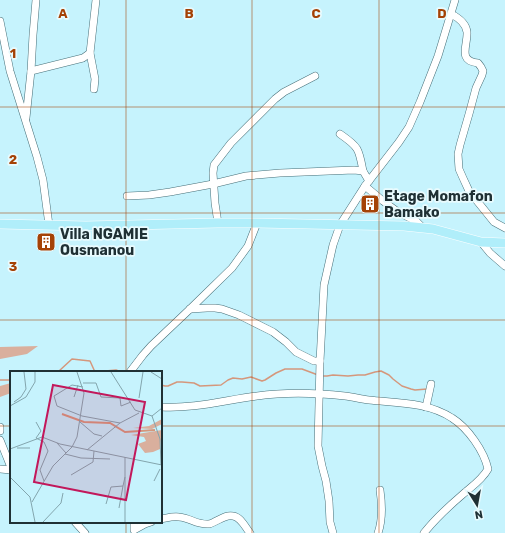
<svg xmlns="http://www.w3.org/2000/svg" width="505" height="533" font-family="Rubik,sans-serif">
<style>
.green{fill:#d9af9d}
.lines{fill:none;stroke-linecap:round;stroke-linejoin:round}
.stream{stroke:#d5977c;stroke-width:1.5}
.minor-casing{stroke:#466f78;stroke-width:8}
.major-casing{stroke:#fff;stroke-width:10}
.minor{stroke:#fff;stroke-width:7}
.major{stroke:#b0eefa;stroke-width:9}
.grid{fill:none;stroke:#a54206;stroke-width:1;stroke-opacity:0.55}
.labels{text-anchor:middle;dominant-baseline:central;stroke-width:3.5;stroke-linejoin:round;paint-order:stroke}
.poi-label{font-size:14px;font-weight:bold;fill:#1f3034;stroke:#e9fbfe;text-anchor:start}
.inset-river{fill:none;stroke:#d5977c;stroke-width:2}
.inset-road{fill:none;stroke:#83a5ad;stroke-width:1}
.view{fill:#c2185b;fill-opacity:0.15;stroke:#c2185b;stroke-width:2}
.inset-edge{fill:none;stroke:#1f3034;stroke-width:2}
.grid-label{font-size:13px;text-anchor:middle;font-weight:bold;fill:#a54206;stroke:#e9fbfe;stroke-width:3.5;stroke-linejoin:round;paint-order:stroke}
</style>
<rect width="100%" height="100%" fill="#c6f3fd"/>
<g class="green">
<path d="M38,346l-11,8 -27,5v-12z"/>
<path d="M11,383v10l-11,4v-11z"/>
</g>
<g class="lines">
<g class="stream">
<path d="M52,372l7,-1 13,-12 18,2 5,11 21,-2 5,2"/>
<path d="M321,376h6l6,-1 15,1 10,-1h7l10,-3 6,-1 8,4 4,4 9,7 9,3 4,1 12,-1"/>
<path d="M0,380h11"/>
<path d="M161,385l4,1h3l9,-4h5l12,1 6,3 21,-1 7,-5 5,-2 9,1 9,-2 11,4 3,-1 11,-7 9,-4h17l16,6"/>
</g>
<g class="minor-casing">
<g id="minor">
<path d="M451,14c8,4 15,9 16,18 1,13 -10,29 11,31l3,4 2,4 -1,4 -6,13 -7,26 -9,31 -2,9 1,15 4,9 6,13 25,31 11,6"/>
<path d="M0,21l10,50 27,86 6,23 6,45"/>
<path d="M90,53l5,26 -1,10"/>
<path d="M31,71l2,-36 3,-35"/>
<path d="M26,118l5,-47 52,-13 7,-5 6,-53"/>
<path d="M340,134c19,13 19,15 23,37"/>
<path d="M365,186l18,15 15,11 18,9 7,7"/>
<path d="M127,196l22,-1 21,-3 43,-8 33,-8 34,-3 74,-3 9,1 6,10"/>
<path d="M218,223l-3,-20 -2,-30 1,-8 17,-22 44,-44 9,-7 31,-16"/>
<path d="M481,242l9,11 15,13"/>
<path d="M190,309l17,-1h8l7,1 17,6 34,17 13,10 10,10 18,9h6"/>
<path d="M130,372l13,-17 8,-9 39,-37 42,-41 16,-22 9,-23"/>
<path d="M161,407c33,2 64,-7 96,-11 29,-4 60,-3 88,0 8,1 16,3 24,4 28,3 59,2 83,18 16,10 32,33 36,51 -6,11 -17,18 -26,26 -14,12 -27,24 -38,38"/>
<path d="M426,407l5,-23"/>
<path d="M0,427v4"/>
<path d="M0,440l10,25v5"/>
<path d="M0,469l11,1"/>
<path d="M161,519c6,-1 12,-3 18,-2 12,1 17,8 30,7 8,-2 16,-10 24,-8 8,1 12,11 17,17"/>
<path d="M75,522l10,11"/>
<path d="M134,522v8l11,-6 6,-2"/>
<path d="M333,533l-3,-11 -1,-21 -3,-20 -4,-15 -4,-20 2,-85 4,-76 9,-40 7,-20 25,-39 34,-44 10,-15 11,-25 18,-46 17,-56"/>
<path d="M378,533c5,-14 4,-29 2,-43"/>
</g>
</g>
<g class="major-casing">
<path id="major" d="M0,224l86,2 132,-3h39l147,3 29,3 48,13 24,1"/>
</g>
<use href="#minor" class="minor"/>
<use href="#major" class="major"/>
</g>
<path class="grid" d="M126,0v372M252,0v533M379,0v533M0,107h505M0,213h505M0,320h505M0,426h11M161,426h344M126,522v11"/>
<defs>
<g id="building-square" transform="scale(1)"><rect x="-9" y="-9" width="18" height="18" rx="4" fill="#a54206" stroke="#e9fbfe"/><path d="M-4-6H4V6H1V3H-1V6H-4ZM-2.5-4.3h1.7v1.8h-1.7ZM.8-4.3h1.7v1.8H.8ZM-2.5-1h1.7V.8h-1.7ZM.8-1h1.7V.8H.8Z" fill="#fff"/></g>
</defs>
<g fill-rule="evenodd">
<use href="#building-square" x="370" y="204"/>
<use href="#building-square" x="46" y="242"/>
</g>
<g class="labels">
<g class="poi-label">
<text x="384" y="196">Etage Momafon<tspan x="384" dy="16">Bamako</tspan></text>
<text x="60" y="234">Villa NGAMIE<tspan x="60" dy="16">Ousmanou</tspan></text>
</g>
</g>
<g transform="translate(10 371)">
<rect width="152" height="152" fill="#c6f3fd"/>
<path d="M152,48v5l-10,5 -19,-1 16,-2zM152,59l-2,19 -7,3 -8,1 -7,-9 8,-3 -2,-4 -13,-2z" fill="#d9af9d"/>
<path class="inset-river" d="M52,43l22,8 26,1 15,9 30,-2"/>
<path class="inset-road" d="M101,1l24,38 17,6 8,23 1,26M141,1l11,7M73,12h13l5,14 19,1 1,8 10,-4M73,16l-11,-2 -18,11 3,10 25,10 38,7M64,26l4,-12M129,27l4,-26M4,31l7,-5 5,-8 -2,-17M0,35l16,-9 9,-15v-10M142,45l10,-8M26,51l5,9 -5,7 8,4 4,9 -8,19 4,11M70,51l14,12 8,2M47,72l9,10M7,77h13M0,78l32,-12 18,7 102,21M77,79l33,-27 19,-10M55,83l16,4 29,1M115,86v65M61,104l22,-13 1,-11M0,106l20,20 5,25M144,110l6,-12M22,131l21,-36 19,-19 5,-10 7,-44 -7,-21M96,133l5,-17 12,-1 2,-9M109,137l4,-22M33,151l18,-19 2,-10"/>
<path class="view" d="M43,14l92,17 -19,98 -92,-18z"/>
<rect width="152" height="152" class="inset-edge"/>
</g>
<g class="grid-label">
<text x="63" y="18">A</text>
<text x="189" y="18">B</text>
<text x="316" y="18">C</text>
<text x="442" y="18">D</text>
<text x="13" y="58">1</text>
<text x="13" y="164">2</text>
<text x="13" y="271">3</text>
</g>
<g transform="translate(477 505) rotate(169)" stroke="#e9fbfe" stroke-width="3" paint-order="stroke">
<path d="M0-3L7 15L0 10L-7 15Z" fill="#1f3034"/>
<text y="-6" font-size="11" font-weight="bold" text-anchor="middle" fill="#1f3034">N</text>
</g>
</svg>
